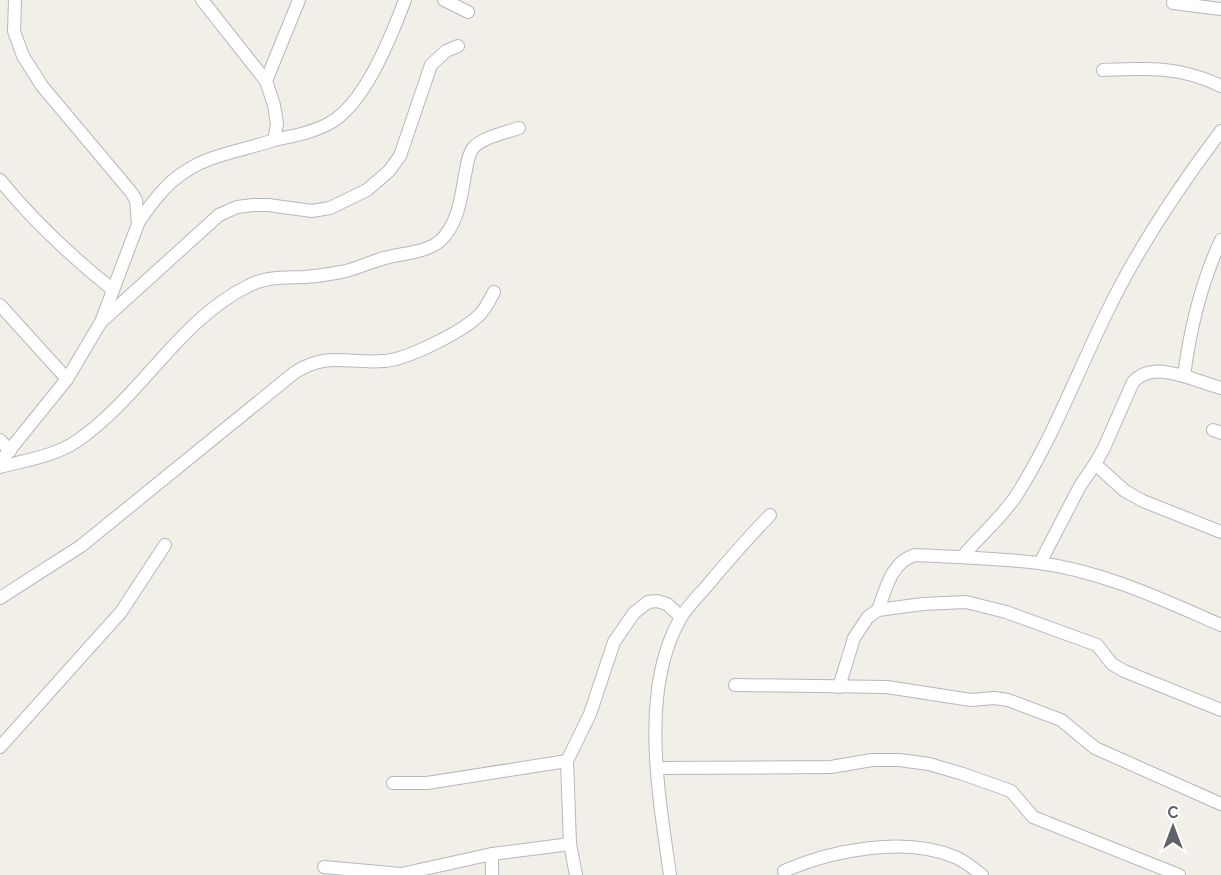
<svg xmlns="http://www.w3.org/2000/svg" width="1221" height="875" font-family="Raleway,sans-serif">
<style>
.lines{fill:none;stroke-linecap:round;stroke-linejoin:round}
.minor-casing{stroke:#b5b8bc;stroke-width:14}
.minor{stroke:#fff;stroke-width:12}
</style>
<rect width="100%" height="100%" fill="#f1efe8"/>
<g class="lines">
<g class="minor-casing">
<g id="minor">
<path d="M444,0l24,12"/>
<path d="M1173,3l48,6"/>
<path d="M1103,70c44,-2 77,-4 118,16"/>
<path d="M266,81l33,-81"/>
<path d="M274,140c18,-4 37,-7 54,-16 36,-18 63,-87 77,-124"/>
<path d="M0,180c33,41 72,77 113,110"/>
<path d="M138,223c13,-19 28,-40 48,-52 25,-17 60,-21 88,-31l3,-16 -3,-19 -8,-24 -64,-81"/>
<path d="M0,305l67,74"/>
<path d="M102,321l117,-106 18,-8 16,-2h15l44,6 18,-3 37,-18 22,-19 11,-15 31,-91 15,-14 12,-5"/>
<path d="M1184,376l37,12"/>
<path d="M1213,430l8,3"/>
<path d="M0,440l10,11"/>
<path d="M0,462l67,-83 34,-57 37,-98 -2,-24 -5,-8 -89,-106 -19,-30 -9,-25 1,-31"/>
<path d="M1095,464l30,27 18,10 78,31"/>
<path d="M0,467c26,-7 55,-11 77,-26 63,-43 102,-121 171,-155 19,-10 37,-8 57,-9 12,-1 25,-3 36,-5 17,-3 32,-12 48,-15 16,-4 38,-5 51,-16 20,-19 21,-47 26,-71 1,-7 3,-16 7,-22 10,-11 32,-15 46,-20"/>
<path d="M962,557c17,-20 39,-39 54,-61 37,-58 61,-123 91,-184 31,-64 71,-124 114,-181"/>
<path d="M1040,563l40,-77 15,-22 9,-16 29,-66c14,-15 32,-11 51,-6 6,-47 17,-93 37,-136"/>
<path d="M0,598l81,-52 213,-173c33,-22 54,-9 90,-12 22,-1 75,-28 92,-43 9,-7 13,-17 18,-26"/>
<path d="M878,610c8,-21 13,-48 37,-55 41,2 83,3 124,8 63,8 124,37 182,62"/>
<path d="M735,685l152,2 84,13 23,-2 14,2 53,20 34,28 126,56"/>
<path d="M839,687l15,-49 14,-21 10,-7 45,-6 43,-2 40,10 91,33 15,19 12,7 97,39"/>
<path d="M0,747l121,-135 44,-67"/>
<path d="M658,768l173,-1 41,-7h27l30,4 34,10 48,17 22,26 146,58"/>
<path d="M393,783h34l140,-22"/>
<path d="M324,867l77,7 91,-20 78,-10"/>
<path d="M784,871c48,-21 121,-35 171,-14 10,4 19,12 27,18"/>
<path d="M492,875v-21"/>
<path d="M576,875l-6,-31 -3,-83 23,-47 24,-72 20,-29 14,-11 9,-1 10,3 14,13"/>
<path d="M670,875c-11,-79 -31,-183 10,-256 6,-11 17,-22 26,-32 20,-24 41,-48 64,-72"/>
</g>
</g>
<use href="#minor" class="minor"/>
</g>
<g transform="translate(1173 827)" stroke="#ffffff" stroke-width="4.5" paint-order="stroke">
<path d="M0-4.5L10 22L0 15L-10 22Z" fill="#5f6368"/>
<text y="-9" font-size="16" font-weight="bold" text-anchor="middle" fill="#5f6368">С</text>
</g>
</svg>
